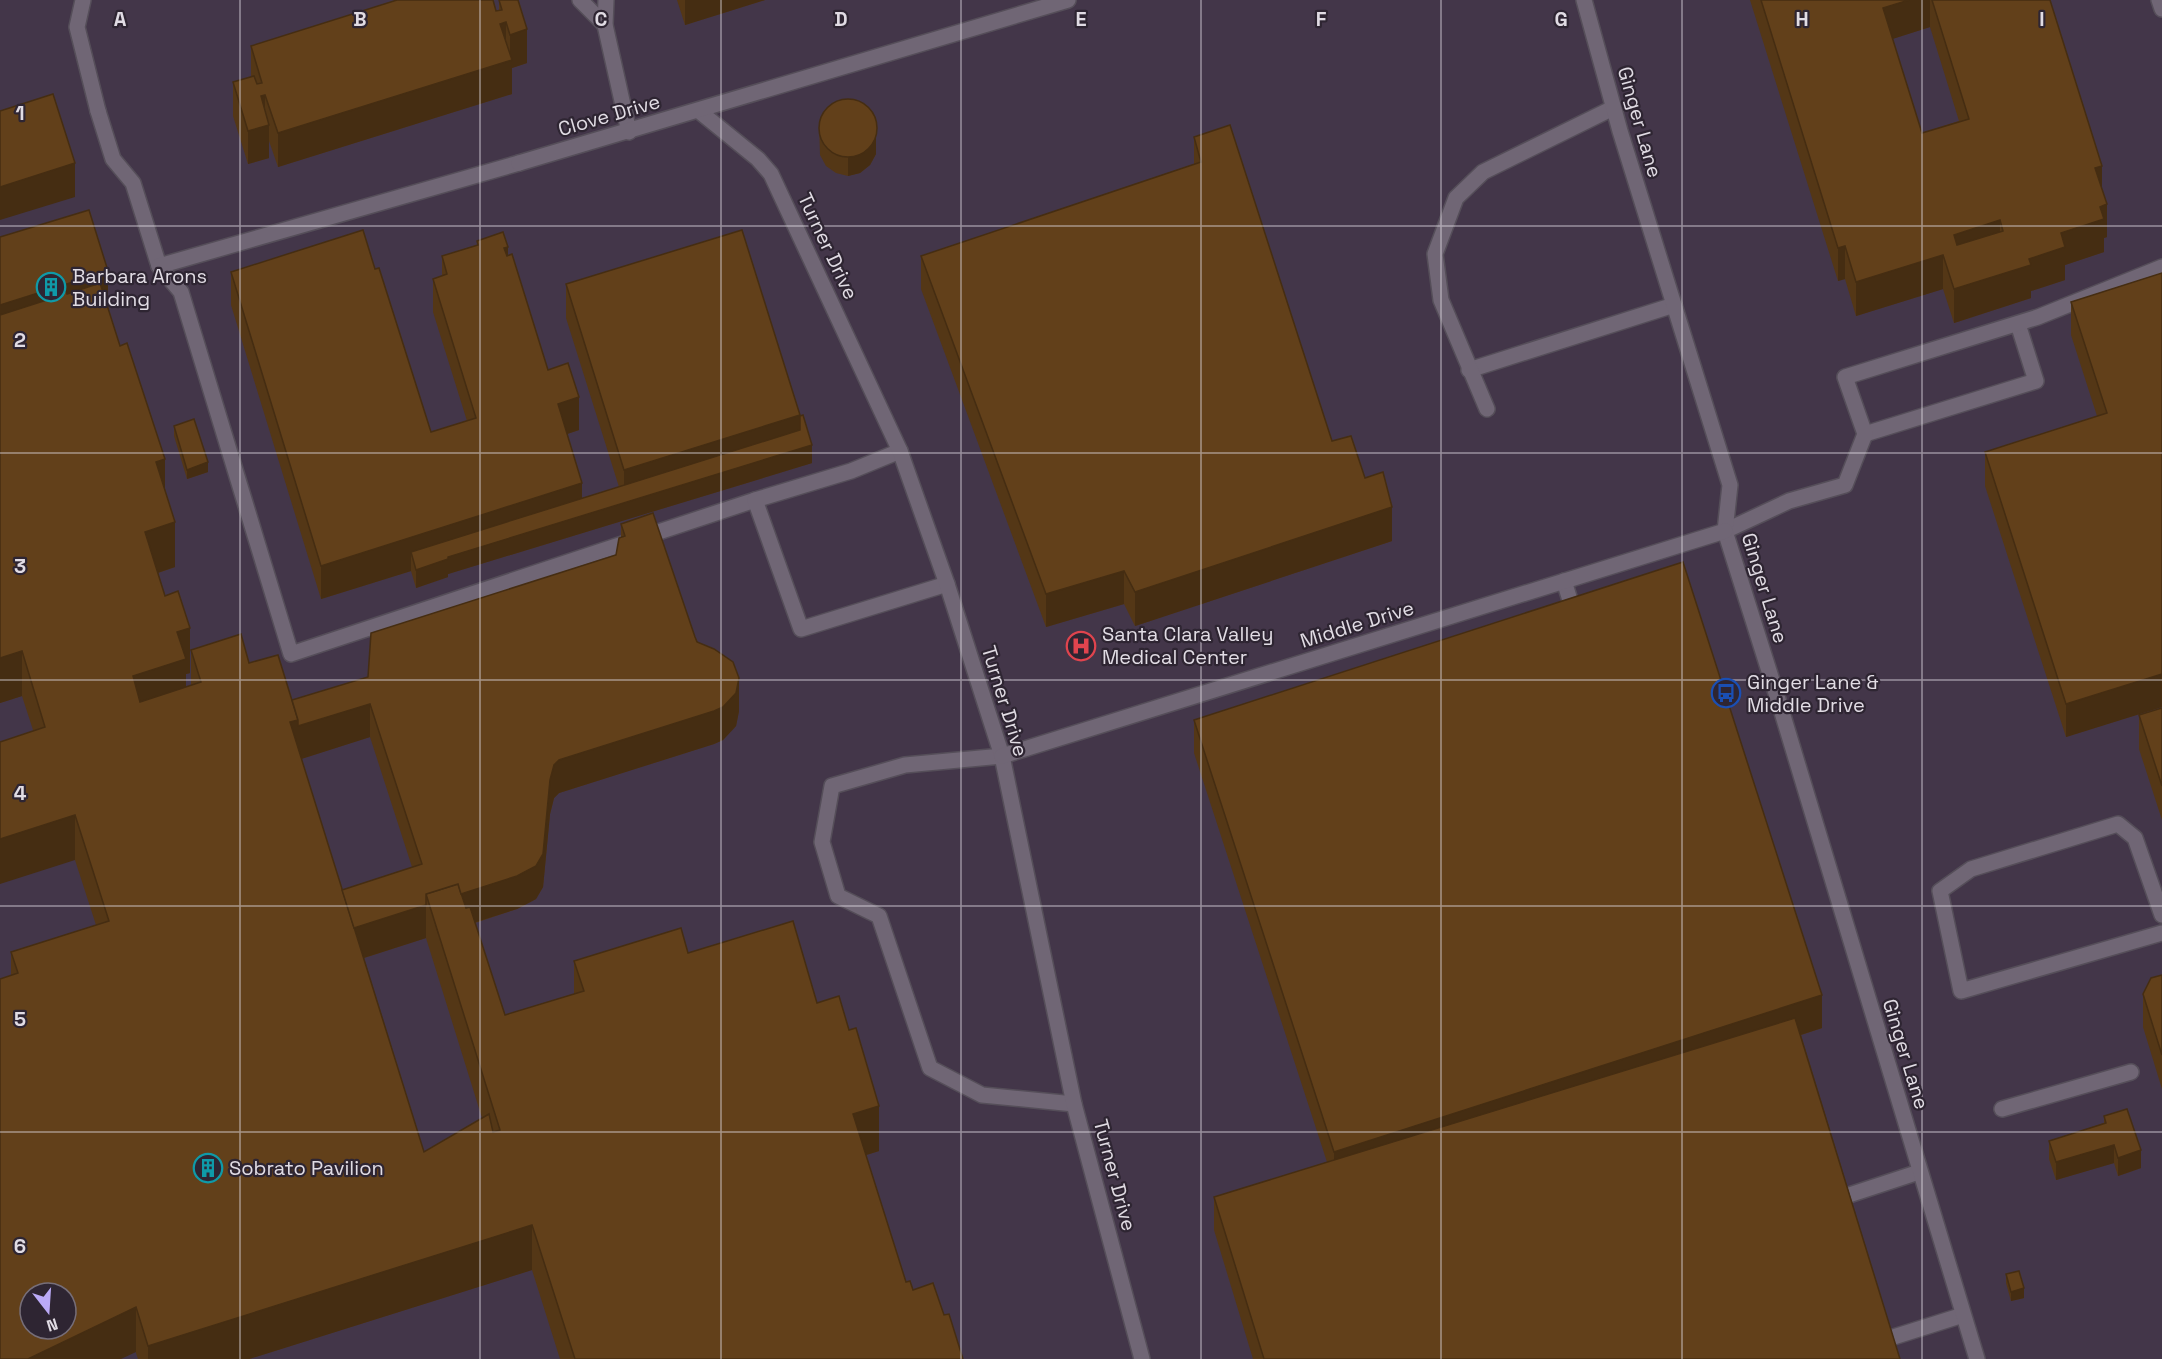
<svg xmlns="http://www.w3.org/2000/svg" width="2162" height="1359" font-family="'Space Grotesk',sans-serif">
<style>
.built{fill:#433649;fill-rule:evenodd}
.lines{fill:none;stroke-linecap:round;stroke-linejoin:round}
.lane-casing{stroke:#554e59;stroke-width:18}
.street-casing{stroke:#554e59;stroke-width:18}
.lane{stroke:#706675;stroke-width:15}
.street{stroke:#706675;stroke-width:15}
.wall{fill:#543716;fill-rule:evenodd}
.shaded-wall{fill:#452d12}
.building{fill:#62401a;stroke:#452d12;stroke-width:1.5;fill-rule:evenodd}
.grid{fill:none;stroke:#e1dce4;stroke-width:1.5;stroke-opacity:0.55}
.labels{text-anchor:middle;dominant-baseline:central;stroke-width:4.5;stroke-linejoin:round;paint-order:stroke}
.street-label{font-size:20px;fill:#e1dce4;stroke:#2e2532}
.poi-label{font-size:20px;fill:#e1dce4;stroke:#2e2532;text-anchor:start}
.grid-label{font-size:20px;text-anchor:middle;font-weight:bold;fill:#e1dce4;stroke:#2e2532;stroke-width:4.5;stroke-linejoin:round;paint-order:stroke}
</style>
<rect width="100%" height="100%" fill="#382f3c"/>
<path class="built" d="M0,0h2162v1359h-2162zM30,1293h36v36h-36z"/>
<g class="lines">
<g class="lane-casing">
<g id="lane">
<path d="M2159,0l3,9"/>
<path d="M98,111l15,48 20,24 26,83 22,26 110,362 464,-154"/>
<path d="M159,266l360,-103"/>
<path d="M1469,370l205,-65"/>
<path d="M1487,409l-46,-109 -6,-46 21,-56 27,-26 130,-64"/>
<path d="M1865,434l171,-53 -18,-57"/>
<path d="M900,451l-49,20 -96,29 46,129 146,-45"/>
<path d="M1725,531l64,-30 56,-16 20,-51 -20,-57 193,-60 124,-50"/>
<path d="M1564,581l11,35"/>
<path d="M1002,756l-97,9 -73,21 -10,56 16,54 41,20 51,152 52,27 92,9"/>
<path d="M2162,915l-27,-77 -17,-14 -147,45 -31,22 21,100 201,-58"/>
<path d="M2002,1109l129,-37"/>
<path d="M1840,1198l79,-26"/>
<path d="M1884,1340l79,-25"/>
</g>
</g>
<g class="street-casing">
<g id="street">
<path d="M83,0l-6,27 21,84"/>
<path d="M580,0l25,25"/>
<path d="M606,0l-1,25 24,107"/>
<path d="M1584,0l36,131 110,354 -5,46 56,178 196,650"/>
<path d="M699,111l59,48 13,15 129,277 47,133 55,172 72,348 68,255"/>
<path d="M519,163l549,-163"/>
<path d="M1002,756l723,-225"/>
</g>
</g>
<use href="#lane" class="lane"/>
<use href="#street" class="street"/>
</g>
<g class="wall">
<path d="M499,0l28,63 -15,5v26l-234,73 -9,-26v17l-21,6 -15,-48v-34l18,-5v-31l245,-35h3z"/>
<path d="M677,0h88l-80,25z"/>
<path d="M1750,0h300l52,189 5,48 -3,1v14l-39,13v15l-34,11v7l-77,25 -11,-34 -87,27 -11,-37 -7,2zM1930,27l29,94 -37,12 -30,-94z"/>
<path d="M819,123l57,18v13l-6,11 -10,8 -12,3 -12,-3 -10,-7 -6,-11z"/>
<path d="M1194,137l138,304 33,37 27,63 -257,85 -11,-22 -78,23 -125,-338v-33l273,-92z"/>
<path d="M0,237l108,67 -1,1 58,184 10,78 -17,6 32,100 -4,1v13l5,-1v-36l58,13 43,37 76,-23 248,-122 5,-18v-13l74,113 44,74 -3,15 -13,14 -9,4 -155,49 -5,5 -4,16 -7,73 -7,12 -19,10 -42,14 30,92 69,-21v-33l114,-8 129,50 62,148 -13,4 40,127 7,8 31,25 19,44h-403l-28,-89 -283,89h-111l-127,-384v-23l85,-27 -74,-229 -22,7zM370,737l42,130 -70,23 -41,-131zM426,938l56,180 -58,34 -60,-194z"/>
<path d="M477,241l31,14 40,115 31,60 -12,4 15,64 37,-11 -53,-169v-34l246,179 -364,111v3l-32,11 -5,-17 -90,28 -90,-294v-33l144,-3 56,163 36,-11 -34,-109v-33l9,-3v-20l35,-11z"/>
<path d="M2162,273v434l-96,30 -81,-251v-34l112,-36 -26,-81v-33z"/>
<path d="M174,426l34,46 -21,7 -13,-43z"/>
<path d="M2162,708v112l-23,-71v-34z"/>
<path d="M1194,720l628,308 -21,7 99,324h-647l-39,-129v-33l113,-35 -133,-409z"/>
<path d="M2162,975v114l-19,-62v-33z"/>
<path d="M2104,1116l37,52 -23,8 -4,-13 -58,17 -7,-21v-18l55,-18z"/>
<path d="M2006,1274l18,24 -13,3 -5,-18z"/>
</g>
<g class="shaded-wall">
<path d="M685,0h80l-80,25z"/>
<path d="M1909,0h21v27l-47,15v-34z"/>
<path d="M506,22v33l-6,-31z"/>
<path d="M527,29v34l-15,5v26l-234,73v-34l232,-72v-26z"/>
<path d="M265,95v31l4,-1v33l-21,6v-33l13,-35z"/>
<path d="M876,123v31l-6,11 -10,8 -12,3v-18z"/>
<path d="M75,163v34l-75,23v-33z"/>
<path d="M2102,166v33l-7,-31z"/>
<path d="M2107,204v33l-3,1v14l-39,13v15l-34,11v7l-77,25v-34l75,-30 32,-26 39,-26z"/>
<path d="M2000,220v34l-46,14v-33z"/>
<path d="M1845,246v33l-7,2v-33z"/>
<path d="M508,247v33l-4,-32z"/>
<path d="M1943,255v34l-87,27v-34z"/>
<path d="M108,271v33l-52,16v-23l-1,-3v27l-55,17v-33z"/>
<path d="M579,397v33l-21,7v-33z"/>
<path d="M800,415l12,30v18l-364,111v3l-32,11v-18l-5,-18v19l-90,28v-33l261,-83v32l42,-13v-32z"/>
<path d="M165,459v45l-9,-42z"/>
<path d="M208,462v10l-21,7v-9z"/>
<path d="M1392,507v34l-257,85v-34z"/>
<path d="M175,522v45l-30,10v-45z"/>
<path d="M1124,571v33l-78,23v-33z"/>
<path d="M190,628v45l-4,1v30l-53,17v-45l44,-44z"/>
<path d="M22,651v45l-22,7v-45z"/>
<path d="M2162,674v33l-96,30v-33z"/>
<path d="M739,678v33l-3,15 -13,14 -9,4 -155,49 -5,5 -4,16 -7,73 -7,12 -19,10 -79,25 -9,-30 121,-124 4,-15 5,-5z"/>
<path d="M370,704v33l-72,23 -8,-38z"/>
<path d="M75,815v45l-75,24v-45z"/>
<path d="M426,905v33l-75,24v-33z"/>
<path d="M1822,995v33l-488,157v-33z"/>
<path d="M879,1106v45l-26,8v-45z"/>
<path d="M2114,1145v18l-58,17v-18z"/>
<path d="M2141,1150v18l-23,8v-18z"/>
<path d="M532,1225v45l-283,89h-101v-13z"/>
<path d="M2024,1288v10l-13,3v-9z"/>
<path d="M136,1307v45l-15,7h-93z"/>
</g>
<g class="building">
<path d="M397,0h96l3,11 6,-1 -3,-10h19l9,29 -17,6 -4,-13 -6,2 12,36 -234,73 -13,-38 -4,1 8,29 -21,6 -15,-49 21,-6 3,8 5,-1 -11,-37z"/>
<path d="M1761,0h148l-26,8 39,125 47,-14 -37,-119h118l52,166 -7,2 12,36 -7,3 4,12 -43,14 4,14 -36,12 2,6 -77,24 -11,-34 -87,27 -11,-36 -7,2zM2000,220l3,11 -46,14 -3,-10z"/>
<path d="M53,94l22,69 -75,24v-76z"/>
<circle cx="848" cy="128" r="29"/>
<path d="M1230,125l102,316 19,-5 14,42 18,-6 9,35 -257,85 -11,-21 -78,23 -125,-338 280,-94 -7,-25z"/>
<path d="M89,210l19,61 -108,34v-68z"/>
<path d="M363,230l12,39 4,-1 52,164 45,-14 -43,-139 14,-5 -5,-18 36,-11 -1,-4 26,-9 5,15 -4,1 3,8 5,-2 36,116 20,-7 11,34 -21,7 24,79 -261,83 -90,-294z"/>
<path d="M742,230l58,185 -176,55 -58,-186z"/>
<path d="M2162,273v401l-96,30 -81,-252 122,-39 -36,-111z"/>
<path d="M100,283l20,63 7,-3 38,116 -9,3 19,60 -30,10 20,64 13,-5 12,37 -13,4 9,27 -53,17 7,26 61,-20 -10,-32 50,-16 8,29 29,-8 20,65 -8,2 134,430 65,-38 4,18 7,-2 -74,-236 32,-10 8,24 4,-1 35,108 79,-24 -10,-30 107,-33 7,25 105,-32 24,82 22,-7 10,34 7,-2 23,78 -26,8 53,168 4,-1 3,9 20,-7 11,32 5,-1 14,45h-388l-43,-134 -384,121 -12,-39 -108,52h-28v-380l18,-6 -7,-21 98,-31 -34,-106 -75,24v-97l45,-15 -23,-76 -22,7v-343l56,-18 -1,-3 11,-3 1,3zM30,1293h36v36h-36z"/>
<path d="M803,415l9,30 -364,112v2l-32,11 -5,-18 389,-122v-14z"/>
<path d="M194,419l14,43 -21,8 -13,-44z"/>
<path d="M653,513l42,124 2,5 17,7 19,13 6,16 -3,15 -13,14 -9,4 -155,49 -5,5 -4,15 -7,74 -7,12 -19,10 -56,18 -3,-10 -32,10v11l-72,23 -12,-38 80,-26 -52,-160 -72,22v-6l-6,-20 76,-23 3,-44 245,-78 3,-17 6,-2 -4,-12z"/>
<path d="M1683,562l139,433 -488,157 -140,-432z"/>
<path d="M2162,708v78l-23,-71z"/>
<path d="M2162,975v80l-19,-61 8,-16z"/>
<path d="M1795,1018l105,341h-636l-50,-162z"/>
<path d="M2127,1109l14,41 -23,8 -4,-13 -58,17 -7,-21 57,-18 -2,-7z"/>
<path d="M2019,1271l5,17 -13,4 -5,-18z"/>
</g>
<path class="grid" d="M240,0v1359M480,0v1359M721,0v1359M961,0v1359M1201,0v1359M1441,0v1359M1682,0v1359M1922,0v1359M0,226h2162M0,453h2162M0,680h2162M0,906h2162M0,1132h2162"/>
<defs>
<g id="building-ring" transform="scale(1.5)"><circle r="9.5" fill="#2e2532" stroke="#0f9aa8" stroke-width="1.5"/><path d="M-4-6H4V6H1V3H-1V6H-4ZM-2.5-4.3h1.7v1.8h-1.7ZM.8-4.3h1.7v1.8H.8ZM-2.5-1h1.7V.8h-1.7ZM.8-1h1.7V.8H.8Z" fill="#0f9aa8"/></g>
<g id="hospital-ring" transform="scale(1.5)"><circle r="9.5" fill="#2e2532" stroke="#e0444e" stroke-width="1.5"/><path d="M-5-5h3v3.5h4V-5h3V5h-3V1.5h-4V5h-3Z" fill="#e0444e"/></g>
<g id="bus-ring" transform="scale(1.5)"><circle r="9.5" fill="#2e2532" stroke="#1a4fb4" stroke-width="1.5"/><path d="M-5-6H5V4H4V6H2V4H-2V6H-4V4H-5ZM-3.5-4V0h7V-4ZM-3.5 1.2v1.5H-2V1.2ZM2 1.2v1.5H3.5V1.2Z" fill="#1a4fb4"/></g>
</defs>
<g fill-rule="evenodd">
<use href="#building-ring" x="51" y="287"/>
<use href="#hospital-ring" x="1081" y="646"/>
<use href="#bus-ring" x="1726" y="693"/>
<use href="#building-ring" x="208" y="1168"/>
</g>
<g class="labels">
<g class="street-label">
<text transform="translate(609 115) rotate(-16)">Clove Drive</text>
<text transform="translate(1640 122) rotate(74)">Ginger Lane</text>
<text transform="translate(828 246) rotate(65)">Turner Drive</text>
<text transform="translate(1765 588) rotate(73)">Ginger Lane</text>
<text transform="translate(1357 624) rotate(-17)">Middle Drive</text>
<text transform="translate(1005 701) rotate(73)">Turner Drive</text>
<text transform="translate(1906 1054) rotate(73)">Ginger Lane</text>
<text transform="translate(1115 1175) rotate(75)">Turner Drive</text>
</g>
<g class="poi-label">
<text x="72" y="276">Barbara Arons<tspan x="72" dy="23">Building</tspan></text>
<text x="1102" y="634">Santa Clara Valley<tspan x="1102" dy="23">Medical Center</tspan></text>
<text x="1747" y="682">Ginger Lane &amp;<tspan x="1747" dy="23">Middle Drive</tspan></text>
<text x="229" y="1168">Sobrato Pavilion</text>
</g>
</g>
<g class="grid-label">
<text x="120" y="26">A</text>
<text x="360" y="26">B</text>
<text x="601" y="26">C</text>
<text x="841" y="26">D</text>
<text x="1081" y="26">E</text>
<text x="1321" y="26">F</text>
<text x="1561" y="26">G</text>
<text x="1802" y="26">H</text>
<text x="2042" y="26">I</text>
<text x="20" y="120">1</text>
<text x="20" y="347">2</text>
<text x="20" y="573">3</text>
<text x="20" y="800">4</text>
<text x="20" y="1026">5</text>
<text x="20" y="1253">6</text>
</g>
<g transform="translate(48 1311) rotate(163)"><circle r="28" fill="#2e2532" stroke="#766e79" stroke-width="1.5"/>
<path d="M0-4.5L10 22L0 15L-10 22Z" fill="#bbaaf6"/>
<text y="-9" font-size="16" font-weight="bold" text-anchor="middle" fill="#e1dce4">N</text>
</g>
</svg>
